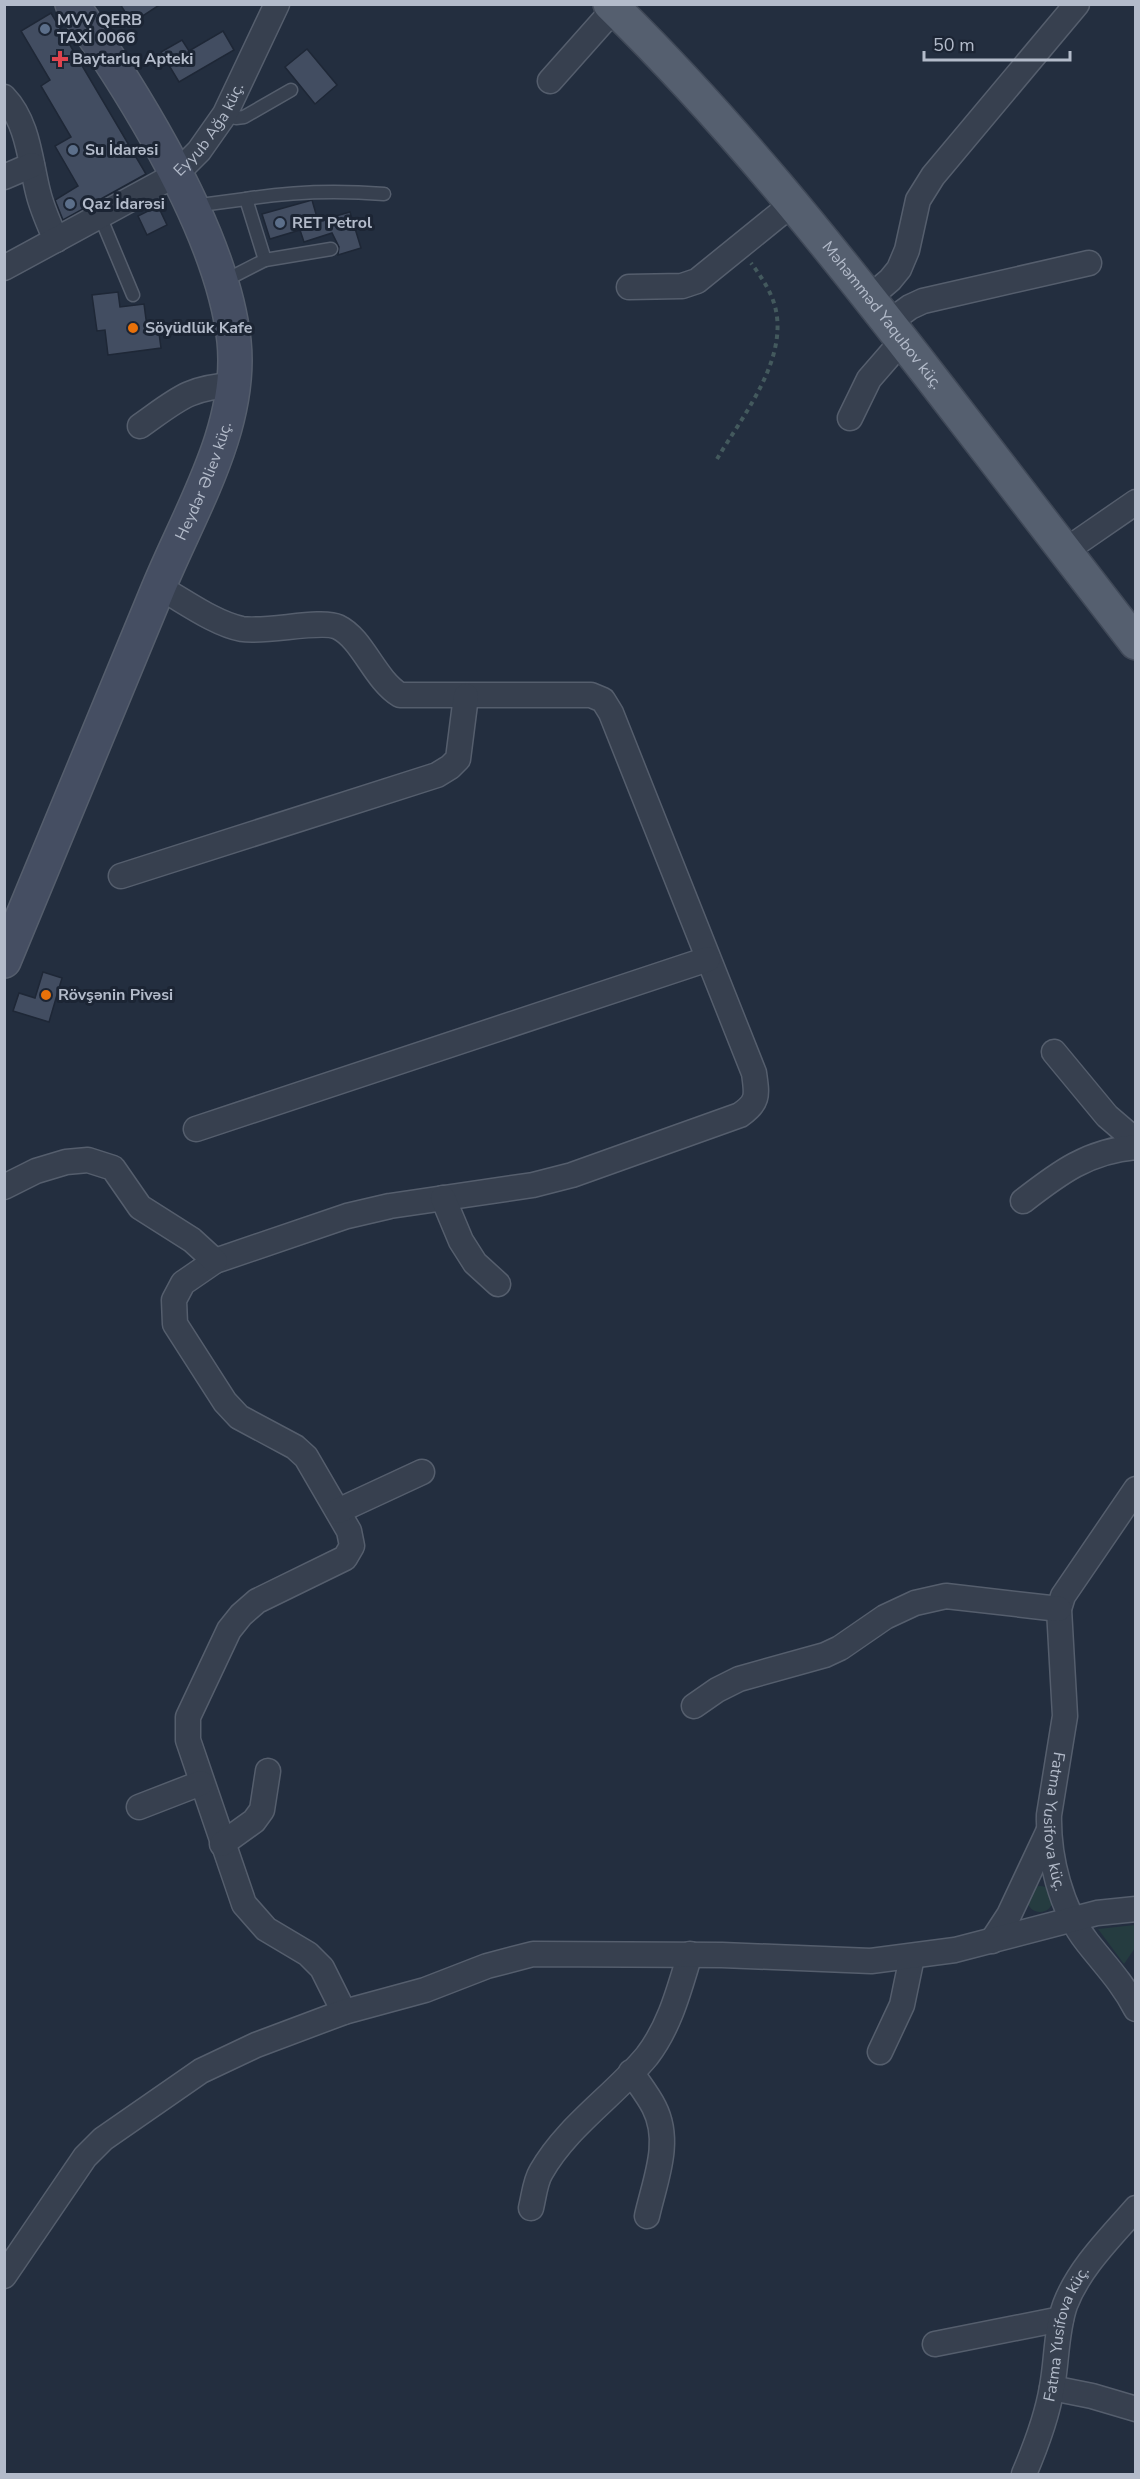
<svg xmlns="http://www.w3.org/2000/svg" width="1140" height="2479" font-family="'Nunito Sans',sans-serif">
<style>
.green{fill:#253c40}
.building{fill:#424d61;stroke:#1e2736;stroke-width:1.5}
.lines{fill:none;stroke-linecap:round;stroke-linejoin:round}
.service-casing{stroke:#555e6d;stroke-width:15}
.minor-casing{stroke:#555e6d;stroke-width:27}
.secondary-casing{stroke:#555e6d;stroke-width:36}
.primary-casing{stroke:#404958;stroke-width:36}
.path{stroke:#43595d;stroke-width:4;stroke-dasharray:4.5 4.5;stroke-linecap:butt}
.service{stroke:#37404f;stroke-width:12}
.minor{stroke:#37404f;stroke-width:24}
.secondary{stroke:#454e62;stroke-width:33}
.primary{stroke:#555f6f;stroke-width:33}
.service-dot{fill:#5c6f8a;stroke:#1c2534;stroke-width:2}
.health-dot{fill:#e0444e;stroke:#1c2534;stroke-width:2}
.food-dot{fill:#e8710a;stroke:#1c2534;stroke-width:2}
.labels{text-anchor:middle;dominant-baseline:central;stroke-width:6;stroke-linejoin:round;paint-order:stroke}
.poi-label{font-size:16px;font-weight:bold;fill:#b3bbca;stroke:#1c2534;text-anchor:start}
.street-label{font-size:16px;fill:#b3bbca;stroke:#1c2534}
</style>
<rect width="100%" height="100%" fill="#232e3f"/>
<g class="green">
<circle cx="1040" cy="1899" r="13"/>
<path d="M1135,1925v23l-11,16 -26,-35z"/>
</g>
<g class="building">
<path d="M120,4h41l-29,19z"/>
<path d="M51,13l95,161 -83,46 -8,-20 23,-14 -23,-40 16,-9 -30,-51 9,-6 -29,-49z"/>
<path d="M223,31l11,19 -55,32 -18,-30 21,-12 7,11z"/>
<path d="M307,49l30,36 -22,19 -30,-37z"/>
<path d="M312,200l6,21 32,-9 11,36 -23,7 1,-8 -7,-14 -28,9 -4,-12 -30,9 -8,-25z"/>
<path d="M158,206l9,19 -20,10 -9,-19z"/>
<path d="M118,292l2,15 24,-3 3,23 11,-1 3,22 -53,7 -3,-25 -8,1 -5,-36z"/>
<path d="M43,972l19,6 -13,44 -36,-11 6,-18 16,5z"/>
</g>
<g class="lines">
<g class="service-casing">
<g id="service">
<path d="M225,114l11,4 8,-1 47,-27"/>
<path d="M246,199c48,-8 89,-9 138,-5"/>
<path d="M193,206l53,-7 19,61 -43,22"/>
<path d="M100,216l33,79"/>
<path d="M265,260l66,-11"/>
</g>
</g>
<g class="minor-casing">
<g id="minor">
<path d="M550,81l64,-72"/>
<path d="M4,97c24,25 26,63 34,95 4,17 11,32 18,48"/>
<path d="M4,177l28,-12"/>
<path id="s1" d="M4,268l171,-93 24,-24 26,-37 52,-110"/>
<path d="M629,287l53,-1 15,-5 95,-77"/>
<path d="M869,298l21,-18 9,-11 8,-19 11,-50 15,-24 144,-172"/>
<path d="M888,323l22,-16 13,-6 166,-38"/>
<path d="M850,418l19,-39 33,-38"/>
<path d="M140,426c37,-26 48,-39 95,-41"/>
<path d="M1065,551l71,-49"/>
<path d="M159,587c24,13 56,37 83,42 25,4 79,-10 96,-2 25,12 36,52 62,68h191l12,5 8,13 143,360c3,22 5,29 -14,42l-168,60 -39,10 -143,21 -43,10 -132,45 -32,22 -9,17 1,24 50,78 14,15 56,30 11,10 43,74 3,15 -7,12 -88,43 -16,14 -12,15 -41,87v23l56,164 22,25 42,25 14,14 22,44"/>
<path d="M121,876l316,-101 13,-8 8,-8 8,-63"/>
<path d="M1054,1052l53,64 29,25"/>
<path d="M196,1129l512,-170"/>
<path d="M4,1187l32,-16 30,-9 22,-2 25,8 27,39 52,33 23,21"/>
<path d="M443,1198l18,43 14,22 23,21"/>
<path d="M1023,1201c36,-28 65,-50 113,-54"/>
<path id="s2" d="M1136,1489l-73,107 -4,13 6,107 -16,99c-1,42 12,94 38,127 18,23 35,40 49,67"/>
<path d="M338,1511l84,-39"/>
<path d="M694,1706l23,-16 22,-11 86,-24 15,-7 45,-31 30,-14 31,-7 113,13"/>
<path d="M139,1807l62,-24"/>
<path d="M222,1844l32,-23 8,-11 6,-39"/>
<path d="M992,1941l17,-26 39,-83"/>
<path d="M880,2052l22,-47 10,-48"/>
<path d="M631,2072c8,12 17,23 23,35 18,35 1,73 -7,109"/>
<path d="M531,2208c3,-12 4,-26 10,-36 26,-46 73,-76 106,-116 23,-30 32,-66 43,-102"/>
<path d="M4,2276l81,-119 18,-18 98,-68 55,-26 88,-33 81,-22 62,-24 46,-12 189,1 149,6 84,-11 142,-37 39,-4"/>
<path d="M935,2344l126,-25"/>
<path d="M1052,2388l40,8 44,13"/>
<path id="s3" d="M1024,2474c12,-28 23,-57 28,-87 5,-27 4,-56 13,-82 14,-37 45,-67 71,-97"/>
</g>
</g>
<g class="secondary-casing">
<g id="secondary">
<path id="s4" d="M4,961c52,-124 103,-248 154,-372 32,-78 85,-162 76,-248 -12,-108 -100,-248 -162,-337"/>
</g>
</g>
<g class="primary-casing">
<g id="primary">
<path id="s5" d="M610,4c117,114 220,243 320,372 68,89 137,178 206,267"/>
</g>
</g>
<path class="path" d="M717,459c26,-44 74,-102 57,-156 -5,-15 -14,-28 -23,-40"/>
<use href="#service" class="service"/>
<use href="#minor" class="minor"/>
<use href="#secondary" class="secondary"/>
<use href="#primary" class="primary"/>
</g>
<g class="service-dot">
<circle cx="45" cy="29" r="6"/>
<circle cx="73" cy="150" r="6"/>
<circle cx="70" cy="204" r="6"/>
<circle cx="280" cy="223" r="6"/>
</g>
<path class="health-dot" d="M57 50h6v6h6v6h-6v6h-6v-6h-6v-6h6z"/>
<g class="food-dot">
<circle cx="133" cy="328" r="6"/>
<circle cx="46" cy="995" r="6"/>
</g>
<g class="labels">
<g class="poi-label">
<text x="57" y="20">MVV QERB<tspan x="57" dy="18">TAXİ 0066</tspan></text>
<text x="72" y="59">Baytarlıq Apteki</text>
<text x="85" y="150">Su İdarəsi</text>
<text x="82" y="204">Qaz İdarəsi</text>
<text x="292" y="223">RET Petrol</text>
<text x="145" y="328">Söyüdlük Kafe</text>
<text x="58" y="995">Rövşənin Pivəsi</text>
</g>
<g class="street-label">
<text stroke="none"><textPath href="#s1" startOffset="252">Eyyub Ağa küç.</textPath></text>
<text stroke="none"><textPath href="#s5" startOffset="414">Məhəmməd Yaqubov küç.</textPath></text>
<text stroke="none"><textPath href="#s4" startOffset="520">Heydər Əliev küç.</textPath></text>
<text stroke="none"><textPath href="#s2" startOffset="357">Fatma Yusifova küç.</textPath></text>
<text stroke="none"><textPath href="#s3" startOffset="147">Fatma Yusifova küç.</textPath></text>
</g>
</g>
<rect width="1140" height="2479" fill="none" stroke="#b3bbca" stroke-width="12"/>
<path d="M924 51v9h146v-9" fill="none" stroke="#b3bbca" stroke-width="3"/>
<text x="933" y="51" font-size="18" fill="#b3bbca" stroke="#1c2534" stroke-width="4.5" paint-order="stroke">50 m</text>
</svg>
